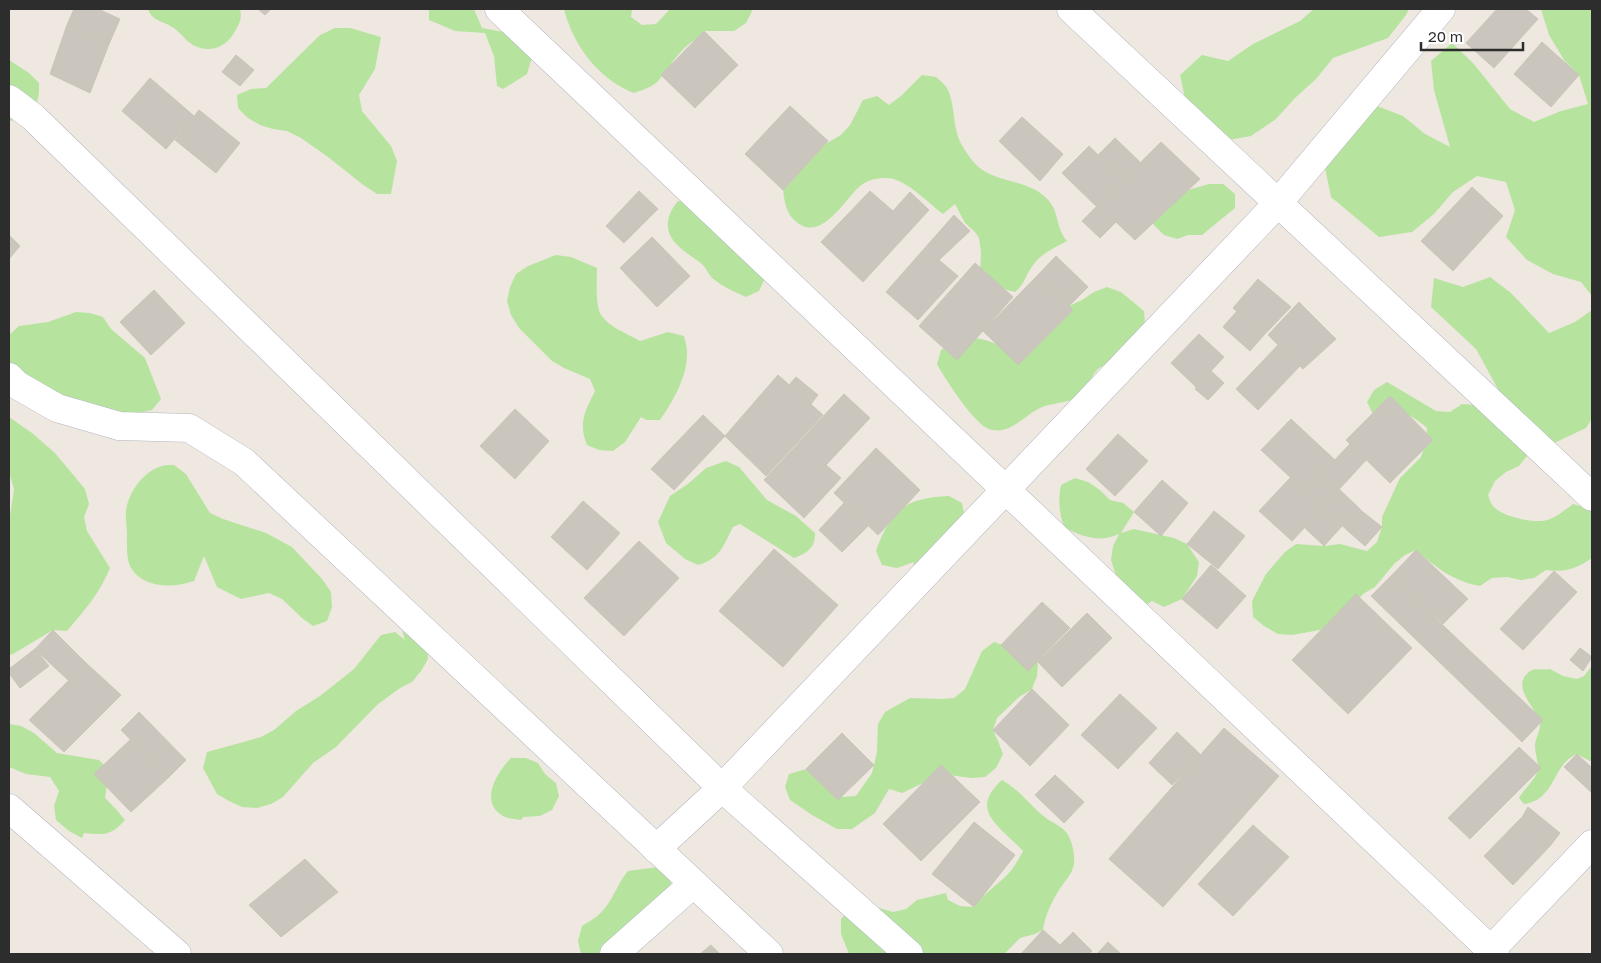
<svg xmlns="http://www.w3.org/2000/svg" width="1601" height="963" font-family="'Golos Text',sans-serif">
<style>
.green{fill:#b6e49e}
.building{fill:#cac6be;stroke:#cac4b9}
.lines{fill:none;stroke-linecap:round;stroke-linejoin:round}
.minor-casing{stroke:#b3b6c0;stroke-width:29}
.minor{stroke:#fff;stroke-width:28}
</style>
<rect width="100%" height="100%" fill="#eee8e0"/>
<g class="green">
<path d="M148,9h92c2,9 0,14 -5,22 -8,16 -25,23 -42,14 -7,-4 -12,-12 -18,-16 -10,-8 -23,-7 -27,-20z"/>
<path d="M429,9h45l8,19 27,5 26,14 -8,27 -24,15 -6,-3 -3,-30 -9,-23 -30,-2 -26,-11z"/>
<path d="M564,9h68l-1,8 11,8 14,-1 14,-15h81l1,2 -6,12 -12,8h-30l-1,4c-23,12 -29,26 -44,45 -6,7 -17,10 -25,13 -36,-14 -61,-48 -70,-84z"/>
<path d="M1314,9h95l-3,6 -18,23 -55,20 -17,21 -21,19 -19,21 -25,17 -27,5 -38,-39 -6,-27 22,-20 26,6 25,-17 47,-23z"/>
<path d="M1541,9h51v287l-11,-14 -28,-8 -26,-14 -21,-23 9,-27 -9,-28 -29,-6 -24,16 -19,22 -22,18 -33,5 -48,-40 -6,-29 52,-62 26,10 22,18 25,13 -16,-57 -3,-29 21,-18 21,20 37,46 24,13 27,-11 27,-7 -9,-29 -15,-15 -15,-25z"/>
<path d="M335,28h15l31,9 -6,32 -16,26 3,16 29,35 6,15 -6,33h-14l-15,-10 -34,-27 -27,-19 -14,-7 -14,-2 -13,-4 -12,-7 -10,-10 -1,-13 14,-6 15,-1 54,-53z"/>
<path d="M9,60l20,13 10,10c1,23 -7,35 -30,38z"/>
<path d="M922,75l14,2c4,3 8,7 11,11 7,13 6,31 10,45 2,9 9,19 15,27 17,23 50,18 71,35 18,14 11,31 24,46 -14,7 -28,14 -36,27 -6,9 -7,17 -16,24l-20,-5 -15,-13 1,-22 -2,-14 -4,-6 -10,-9 -10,-19 -12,10c-15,-11 -38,-37 -58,-36 -8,0 -18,2 -25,8 -14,12 -36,52 -59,39 -14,-8 -16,-20 -18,-35l37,-43 21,-12 9,-10 13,-25 14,-4 12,9 13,-10z"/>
<path d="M1209,184h14l12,10v14l-33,27h-14l-11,4 -13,-4 -11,-11 5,-13 23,-19z"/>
<path d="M678,201l14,1 20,22 6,13 12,7 1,4h14l20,30 -6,13 -13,6c-12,-5 -24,-11 -34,-19 -4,-4 -5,-9 -9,-13 -5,-5 -13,-9 -19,-14 -20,-15 -21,-32 -6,-50z"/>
<path d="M556,255l15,2 26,11c0,11 -2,38 4,47 8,12 27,19 39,26l28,-9 16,4c1,5 3,10 3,15 1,25 -14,50 -27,69h-14l-5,-3 -16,25 -12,9 -14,-1 -12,-5c-9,-22 -2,-34 8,-54l-5,-12 -26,-11 -12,-7 -33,-33 -8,-13 -4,-14 3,-14 6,-13 12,-8z"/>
<path d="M1490,277l21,16 38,40 26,-11 17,-12v109l-6,9 -34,16 -47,-42 -29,-53 -45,-42 3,-29 29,9z"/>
<path d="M1107,287l14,5 23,19 1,14c-5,7 -19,30 -25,33 -8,5 -15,4 -24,13 -6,7 -8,19 -17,25 -12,8 -26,6 -39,12 -17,8 -30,28 -51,21 -15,-5 -44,-50 -52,-65l4,-14c26,-18 42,-13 68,0l60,-44 13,-6 12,-8z"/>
<path d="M76,312l14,1 13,4 8,12 34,29 16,41 -9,11 -31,7 -112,-38v-44l10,-9 29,-4z"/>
<path d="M1387,382l49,29 14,1 12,-8 15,1 46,35 4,16 -8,10 -13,6 -11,9 -7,14c1,4 3,8 5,11 9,11 44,19 57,13 8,-3 16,-10 23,-15l14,4 5,3v47c-14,10 -28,15 -46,12l-12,8 -13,2 -14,-3 -15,1 -12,8c-25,-4 -45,-19 -64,-36l-11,5 -11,9 -19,23 -12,7 -19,21 -24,15 -28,5 -14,-1 -14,-8 -11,-9 -1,-16 14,-27 19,-22 11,-8 28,2 16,-2 27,7 10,-9 5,-15v-10l18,-39 21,-21 5,-14 1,-15c-22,-19 -26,-16 -53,-12l-7,-14 7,-12z"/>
<path d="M9,417l23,16 23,20 30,36 4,15 -5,13 3,14 23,37c-10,25 -26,43 -43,63l-14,-1 -40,24 -4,1v-133l5,-33 -5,-17z"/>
<path d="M726,461l13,6 28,33 29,16 19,17c1,14 -8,21 -21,25l-54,-34 -7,3c-10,19 -12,31 -35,38l-13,-6 -19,-16 -8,-21 12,-26 19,-13 17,-15z"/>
<path d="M174,465l12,9 24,39 13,6 43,14 26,14 31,33 8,12 1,15 -5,14 -14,5 -11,-8 -20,-19 -13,-6 -28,6 -24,-12 -13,-31 -10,25c-20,7 -50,8 -63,-13 -5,-9 -4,-24 -4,-34 0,-7 -2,-16 -1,-23 2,-17 16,-38 33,-44 4,-2 10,-2 15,-2z"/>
<path d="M1075,478l13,4 12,8 10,10 13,3 11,9 -13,21 13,-4 40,9 13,6 12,18 -2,14 -15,23 -18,8 -12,-6 -6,4 -30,-30 -5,-15 2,-14 6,-12c-19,9 -37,3 -55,-7 -5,-15 -6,-27 -3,-42z"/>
<path d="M949,496l13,7 3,15 -39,40 -13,7 1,-3 -17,6 -15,-3 -6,-14c15,-42 29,-53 73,-55z"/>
<path d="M402,631l25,14 1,14 -7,12 -9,11 -12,6 -23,17 -41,42 -23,16 -30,34 -12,7 -14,4 -15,-1 -13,-6 -12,-7 -14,-26 4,-16 54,-15 13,-7 22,-19 24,-15 34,-27 27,-34 14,-3 10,8z"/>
<path d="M994,642l20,7 24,13 -1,14 -5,13 -13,8 -22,21 -4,12 5,11 5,13 -7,14 -11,9 -14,1 -29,-4 -40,19 -13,-4 -14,24 -23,16h-15l-25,-14 -22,-15 -5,-13 4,-13 17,-5 35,28 15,-1 16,-23 5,-21 1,-28 7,-12 25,-14 30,1 14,-1 11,-9 17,-38z"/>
<path d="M1592,666v95h-2l-13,-7c-25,10 -21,46 -53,50l-5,-6c5,-9 14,-16 18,-25 3,-8 -2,-18 -2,-27 0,-7 5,-14 5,-22 0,-13 -31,-36 -11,-52 5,-5 14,-1 21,-3l13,7 14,3 7,-3z"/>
<path d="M9,724l12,2 13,7 23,20 42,7 10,10 -4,28 10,10 10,12c-14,16 -21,15 -41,13l-2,5 -13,-7 -13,-11 -2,-14 5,-15 -9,-14 -24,-3 -17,-7z"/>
<path d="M511,758h15l12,5 7,11 11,9 3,13 -7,14 -12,6 -17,1 -2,3c-5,-1 -11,-1 -16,-3 -27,-13 -9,-44 6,-59z"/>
<path d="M1002,780c19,11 27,25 44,38 8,6 19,9 23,19 4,7 7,23 4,31 -3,9 -10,15 -14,22 -8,13 -14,26 -16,40l-8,4 -15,4 -16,16h-155l-8,-20v-15l11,-12 14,-3 27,8 13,-3 11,-9 29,-7 2,7 12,6 14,1c9,-12 20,-20 31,-30 8,-7 13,-17 18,-26 -21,-23 -56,-40 -21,-71z"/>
<path d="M658,867l11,11 5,13 -67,63h-26l-3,-13 4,-15c8,-5 17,-10 23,-18 9,-11 13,-25 23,-37z"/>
</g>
<g class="building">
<path d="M74,9h24l22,10 -11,25 -42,-19z"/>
<path d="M258,9h13l-6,6z"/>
<path d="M1497,9h29l12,10 -44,49 -28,-25z"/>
<path d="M67,25l42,19 -19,49 -40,-19z"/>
<path d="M704,31l34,34 -43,43 -34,-33z"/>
<path d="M1542,42l37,33 -28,32 -37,-33z"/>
<path d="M236,55l18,15 -14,16 -18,-14z"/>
<path d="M150,78l44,38 -28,33 -44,-38z"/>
<path d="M790,106l38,35 -45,49 -38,-36z"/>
<path d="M199,110l41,33 -24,30 -41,-33z"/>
<path d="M1022,117l41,37 -23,27 -41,-40z"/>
<path d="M1115,138l26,25 -18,17 -25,-25z"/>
<path d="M1161,142l39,37 -65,61 -19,-18 -16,16 -18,-17z"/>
<path d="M1089,146l34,33 -26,28 -35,-34z"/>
<path d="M1472,187l31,29 -50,55 -32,-30z"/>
<path d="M639,191l19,18 -34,34 -18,-17z"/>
<path d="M870,191l23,20 17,-19 19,18 -66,72 -42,-40z"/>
<path d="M954,215l16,16 -31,29 19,16 -40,44 -32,-28z"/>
<path d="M9,235l11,11 -11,13z"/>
<path d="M652,237l38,39 -33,31 -37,-39z"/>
<path d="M1056,256l32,31 -19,19 -32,-30z"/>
<path d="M975,263l38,34 -56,63 -38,-34z"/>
<path d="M1037,276l36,34 -55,55 -35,-34z"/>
<path d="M1258,279l33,28 -27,28 -31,-27z"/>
<path d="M154,290l31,33 -34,32 -31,-33z"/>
<path d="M1299,302l37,37 -33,30 -35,-34z"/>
<path d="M1237,311l27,24 -14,16 -27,-24z"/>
<path d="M1199,334l25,23 -28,30 -25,-24z"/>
<path d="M1278,345l22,21 -42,44 -22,-21z"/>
<path d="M1211,371l13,12 -16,17 -13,-11z"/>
<path d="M778,375l45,40 -57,61 -41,-40z"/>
<path d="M796,377l22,18 -7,9 -22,-19z"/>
<path d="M844,394l26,24 -44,47 15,13 -37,40 -40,-38z"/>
<path d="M1390,396l43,44 -43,43 -44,-43z"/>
<path d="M515,409l34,32 -34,38 -35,-33z"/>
<path d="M703,415l22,21 -51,54 -23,-21z"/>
<path d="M1291,419l44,41 -30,31 -44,-41z"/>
<path d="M1118,434l30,27 -33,35 -29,-27z"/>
<path d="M1350,444l17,15 -45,49 -17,-17z"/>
<path d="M876,448l44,42 -42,45 -44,-42z"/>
<path d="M1290,478l33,30 -31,33 -33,-30z"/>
<path d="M1162,480l26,23 -27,33 -27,-24z"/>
<path d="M1339,489l24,23 -15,19 -26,-24z"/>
<path d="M583,501l37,32 -33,37 -36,-33z"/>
<path d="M844,503l24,23 -26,26 -23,-22z"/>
<path d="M1322,507l20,19 -18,20 -19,-18z"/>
<path d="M1214,511l31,25 -27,33 -31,-25z"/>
<path d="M1363,512l19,15 -17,19 -17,-15z"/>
<path d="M639,541l40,37 -55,58 -40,-38z"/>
<path d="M774,549l64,56 -55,62 -64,-56z"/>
<path d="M1416,550l52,49 -25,25 -52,-48z"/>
<path d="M1211,565l35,31 -29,33 -35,-30z"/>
<path d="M1554,571l23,21 -54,58 -23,-21z"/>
<path d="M1391,576l152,144 -21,22 -151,-146z"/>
<path d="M1356,594l56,54 -64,66 -56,-54z"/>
<path d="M1042,602l28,26 -42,43 -27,-26z"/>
<path d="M1087,613l25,25 -50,49 -24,-25z"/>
<path d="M53,630l33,33 -17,18 -34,-32z"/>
<path d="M1580,648l12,9 -9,14 -13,-11z"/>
<path d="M35,649l14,17 -29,22 -11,-15v-4z"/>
<path d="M86,663l35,32 -57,57 -35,-32z"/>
<path d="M1032,689l37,36 -39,41 -37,-36z"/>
<path d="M1120,694l37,34 -39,41 -37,-34z"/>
<path d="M139,712l47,48 -18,18 -47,-48z"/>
<path d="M1224,728l55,48 -116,131 -54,-48z"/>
<path d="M1177,732l24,23 -29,30 -23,-22z"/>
<path d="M842,733l32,32 -36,35 -32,-31z"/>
<path d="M131,739l37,39 -37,34 -37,-38z"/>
<path d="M1519,747l22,21 -71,71 -22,-21z"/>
<path d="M1577,754l15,14v23l-1,1 -27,-25z"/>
<path d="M941,765l39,37 -59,59 -38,-37z"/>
<path d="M1055,775l29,27 -20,21 -29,-28z"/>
<path d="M1528,807l32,26 -10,13 -29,-27z"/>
<path d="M1521,818l29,28 -37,39 -29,-29z"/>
<path d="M974,822l41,33 -41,52 -42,-33z"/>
<path d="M1253,825l36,32 -56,59 -35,-32z"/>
<path d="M305,859l33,33 -57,45 -32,-32z"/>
<path d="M1043,930l17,15 10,9h-49z"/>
<path d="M1073,932l19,19 -3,3h-20l-9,-9z"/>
<path d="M1108,942l13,12h-24z"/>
<path d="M711,945l9,9h-20z"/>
</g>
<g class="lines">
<g class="minor-casing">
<g id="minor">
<path d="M499,9l996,945"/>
<path d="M1071,9l521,488"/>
<path d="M9,99l24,18 689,671 187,166"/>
<path d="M9,377l8,8 40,23 62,18 70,2 55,34 525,492"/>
<path d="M9,808l168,146"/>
<path d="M656,849l66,-61 556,-585 163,-194"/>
<path d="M614,954l79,-70"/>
<path d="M1487,954l105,-110"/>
</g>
</g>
<use href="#minor" class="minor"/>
</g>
<rect width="1601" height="963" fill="none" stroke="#2d2d2d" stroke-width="20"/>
<path d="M1421 42v8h102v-8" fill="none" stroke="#2d2d2d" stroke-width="2.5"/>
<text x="1428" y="42" font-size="15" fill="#2d2d2d" stroke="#ffffff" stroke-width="4" paint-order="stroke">20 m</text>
</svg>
